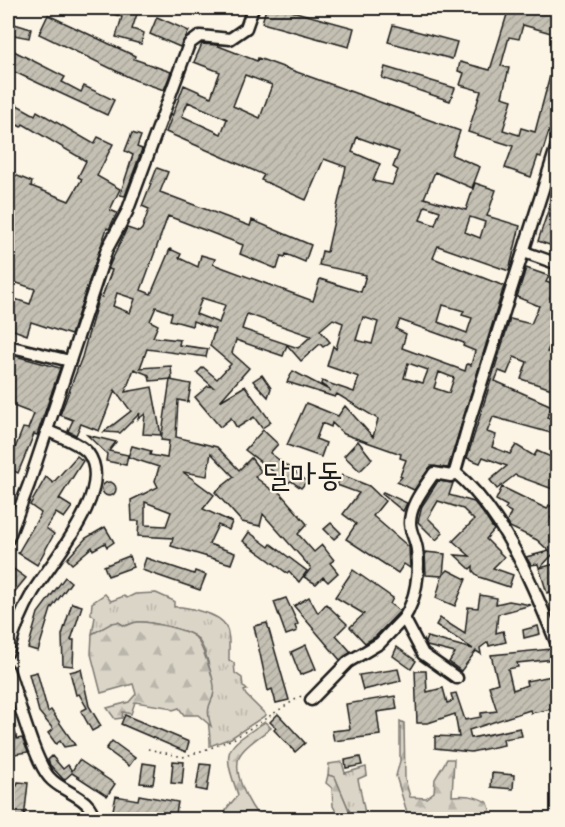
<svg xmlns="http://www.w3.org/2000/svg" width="565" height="827" font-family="Caveat,'Poor Story',sans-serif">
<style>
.grass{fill:url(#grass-tufts);stroke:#7c7872;stroke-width:1.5}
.forest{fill:url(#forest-firs);stroke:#7c7872;stroke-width:1.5}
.building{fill:url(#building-hatch);stroke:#1c1c1c;stroke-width:1.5;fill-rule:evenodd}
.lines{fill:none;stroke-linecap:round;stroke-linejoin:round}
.minor-casing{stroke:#1c1c1c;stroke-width:15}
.path{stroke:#1c1c1c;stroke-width:1.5;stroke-dasharray:1.5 4.5;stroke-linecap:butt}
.minor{stroke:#fcf5e5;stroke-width:10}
.labels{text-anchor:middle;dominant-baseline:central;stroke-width:4.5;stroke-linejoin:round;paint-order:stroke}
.quarter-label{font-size:33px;fill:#1c1c1c;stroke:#fcf5e5}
</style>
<defs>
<pattern id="grass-tufts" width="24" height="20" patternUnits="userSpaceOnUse" patternTransform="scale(1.5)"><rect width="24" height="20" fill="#dbd5c8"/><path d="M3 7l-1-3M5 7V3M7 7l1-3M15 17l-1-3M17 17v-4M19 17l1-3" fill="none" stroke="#bbb6ab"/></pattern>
<pattern id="forest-firs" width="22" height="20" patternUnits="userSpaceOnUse" patternTransform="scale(1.5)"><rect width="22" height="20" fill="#dbd5c8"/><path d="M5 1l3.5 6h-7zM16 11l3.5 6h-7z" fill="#bbb6ab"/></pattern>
<pattern id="building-hatch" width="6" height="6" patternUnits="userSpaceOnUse" patternTransform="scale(1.5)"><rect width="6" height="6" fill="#c4c0b3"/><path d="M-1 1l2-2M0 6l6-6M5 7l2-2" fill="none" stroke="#a8a499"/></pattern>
</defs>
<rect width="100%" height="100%" fill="#fcf5e5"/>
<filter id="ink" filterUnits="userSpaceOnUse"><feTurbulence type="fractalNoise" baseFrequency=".0167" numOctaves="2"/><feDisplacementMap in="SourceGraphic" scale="12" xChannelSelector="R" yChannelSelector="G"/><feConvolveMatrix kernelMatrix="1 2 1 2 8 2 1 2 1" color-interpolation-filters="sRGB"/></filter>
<g filter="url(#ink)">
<g class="grass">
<path d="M156,593l18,8v6c10,-1 19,2 29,5 29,8 26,20 26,48l5,3 1,10 7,5 1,8 4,4 -3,1 2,4 20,20 -35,23 -21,8c1,-16 -7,-37 3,-49 -1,-18 -4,-44 -16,-59 -7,-8 -48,-17 -59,-16 -4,0 -9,3 -13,4l-7,-4 -26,12 3,-17 -4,-3 1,-11 13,-9 6,7 13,-5 3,2 8,-4z"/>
<path d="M342,762l3,11 21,-6 1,8 -9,4 8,39 -15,-3 -16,-38 -7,-2 1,-11z"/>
</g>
<g class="forest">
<path d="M118,622l7,4c4,-1 9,-4 13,-4 11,-1 51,8 58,16 6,7 17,38 18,48 2,17 -11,15 -3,40l-13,-11h-14l-5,-7 -6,2 -6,-3 -32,-5 -4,12 -8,-2 -1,6 -7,1 -8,-11 22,-6 7,-8 -3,-10 -32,9 -10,-39 1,-20 20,-11z"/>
<path d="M400,721l4,2 1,56 5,18 16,1 8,-6 1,-13 12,-20h7l-2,37c14,-1 23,-1 36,7l5,16h-84l-13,-43 4,-15z"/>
<path d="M265,722l6,6c-9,7 -22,15 -29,24 -13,15 7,56 20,67h-39l4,-11 11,-13c-16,-46 -15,-46 27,-73z"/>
<path d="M328,775l7,2 16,38 17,4h-28l-7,-13 -1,-18 -6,-5z"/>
</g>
<g class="building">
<path d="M98,8h41l-7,21 12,4 -3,11 -25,-7 6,-20z"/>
<path d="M266,8h15l73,20 -5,19 -87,-24z"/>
<path d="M509,8h34l15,4v23l-35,-10 -4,14 -10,-2 -8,29 8,2 -7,29 10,3 -9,30 16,5 2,-7 14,4 20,-75h3v55l-6,20 -3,-1 -8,26 -3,-1 -7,21 -26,-9 8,-22 -45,-14 13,-41 -21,-6 4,-12 -6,-2 2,-9 30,8z"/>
<path d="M48,15l87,41 -1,3 37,13 -7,18 -29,-10 -96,-46z"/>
<path d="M157,17l32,14 -9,16 -30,-13z"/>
<path d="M8,22l23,7 -2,9 -21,-4z"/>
<path d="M393,25l64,17 -5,17 -64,-17z"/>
<path d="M202,44l14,1 41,16 1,-3 202,73 -8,24 28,12 -8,21 -37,-16 -11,26 42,12 9,-27 21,7 -9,26 33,10 -11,45 -71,-25 -5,12 71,28 -56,182 -17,-2 -17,24 -17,-8 5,-5 -2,-1 6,-16 -6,-2 1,-4 -57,-20 -12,-11 -1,4 -9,-4 -6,16 10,4 -5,14 -34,-12 19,-42 32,13 7,-10 28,31 5,-18 -41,-25 -2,3 -48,-15 6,-11 38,20 -10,-7 1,-3 32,11 5,-15 -32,-11 6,-20 3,3 7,-26 -10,-4 -13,11 10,12 -7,5 -3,-3 -19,17 -14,-16 -4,11 -47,-16 -4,13 17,15 -29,33 25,-15 26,36 -9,6 -8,-11 -17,11 -6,-10 -11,9 -25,-30 13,-11 5,1 -16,-14 6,-6 14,12 14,-15 -21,-18 5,-17 -22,-8 -1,5 -22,-6 2,-7 -16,-6 -6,14 8,4 -5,12 27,3 -1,5 29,4 -2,8 -59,-8 -7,19 31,-2 1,13 -22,2 -1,-6 -15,-6 -9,23 27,-5 9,48 -18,-1 2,-20 -7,5 2,-6 -20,20 -16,-1 27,-21 -16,-21 -16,41 -18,-7 -5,11 -8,-4 5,-11 -13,-5 22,-58 17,-61 3,1 10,-27 -4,-1 3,-7 16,-34 12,4 3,-3 7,-20 -7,-3 15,-38 11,4 -8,20 90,34 2,-6 59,25 -6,17 -19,-8 -1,3 -4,-1 -4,13 -37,-15 3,-9 -75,-29 -27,74 10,4 19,-45 11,5 -2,4 19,9 3,-12 14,4 -2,5 100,37 7,-22 41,13 5,-17 -47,-10 3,-14 5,1 19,-85 -22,-8 -18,41 -45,-20 3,-5 -98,-43 18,-47 27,12 9,-25 -26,-10zM245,75l27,10 -12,33 -27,-12zM188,102l39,17 -6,15 -39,-18zM357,137l42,15 -6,15 5,3 -6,15 -19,-4 7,-17 -28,-12zM425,206l15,5 -5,14 -15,-5zM470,217l15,5 -5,16 -15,-6zM117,293l18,6 -5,14 -17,-7zM202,298l23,7 -6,18 -23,-9zM443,305l21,6 -2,4 10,3 -5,15 -29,-11zM247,314l64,22 -13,12 -56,-19zM363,317l15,5 -6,22 -16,-4zM400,320l64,23 -1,3 12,5 -4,14 -4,-1 -2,7 -63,-23 4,-14 -10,-5zM408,363l20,7 -5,13 -19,-5zM439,372l15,6 -5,15 -15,-5z"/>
<path d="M8,48l57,29 -3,5 19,10 3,-6 30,14 -7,15 -99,-46z"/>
<path d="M385,67l70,21 -5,13 -68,-23z"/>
<path d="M8,100l27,15 2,-4 57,33 4,-7 15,7 -16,32 23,13 -10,21 7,3 -8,16 -2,-1 -36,107 -40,-13 -4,13 -19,-7 1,-31 21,7 5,-15 -27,-9v-108l24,10 -1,4 38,15 13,-22 -4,-2 8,-16 -63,-37 -2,3 -13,-7z"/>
<path d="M132,133l9,3 -4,11 5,2 -17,47 -5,-1 13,-40 -8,-4z"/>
<path d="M556,187h2v61l-20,-7z"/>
<path d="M526,268l23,8 -3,6 9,3 -5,13 8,3v33l-3,-1 -8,19 11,3v27l-3,8 -34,-11 6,-17 -13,-5 -7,17 -8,-3 -4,10 57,25 -5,11 11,4v14l-65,-18 -6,15 9,3 -4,12 18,7 6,-9 18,11 3,-5 14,6 7,-15v49l-43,-16 -18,14 -7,-9 17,-14 -24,-9 -3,6 -13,-5 43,-139 21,5 8,-18 -22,-9z"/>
<path d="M8,354l52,14 -23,67 -3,-1 -16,39 -10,-5v-14l4,2 11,-28 5,1 6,-15 -26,-10 2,-28 -2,-1z"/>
<path d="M262,375l9,13 -3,9 -15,-16z"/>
<path d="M170,380l21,4 -3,18 -10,-2 -2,37 41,10 22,23 12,-12 10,13 -6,6 17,13 3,-3 32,37 -9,10 16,18 8,-7 12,15 -4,3 8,10 -10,9 -5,-5 -7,7 -12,-7 7,-9 -48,-54 -3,12 -18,-4 -27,-30 19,-15 -23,-24 -4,23 -24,-4 31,23 -11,14 29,13 -3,8 -11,-5 -9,19 26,9 -4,11 -60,-18 2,-8 -35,-2 1,-15h-7l-1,-21 27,-13 -3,-6 4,-14 -31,-10 4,-11 19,5 -1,4 17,3 2,-17 -8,-1zM145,502l26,10 -5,14 -21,-1z"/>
<path d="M263,430l15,14 -8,9 37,28 -6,7 -10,-7 -3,2 -43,-33z"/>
<path d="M87,435l29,7 -7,9 19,4 -2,10 -20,-4 1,-7z"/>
<path d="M358,441l14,18 -12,12 -16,-15z"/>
<path d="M77,456l6,5 -24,38 13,8 -8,11 -8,-5 -10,15 8,6 -17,31 -19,-12 23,-40 -11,-8 16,-28 7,6z"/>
<path d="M342,475l27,11 16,15 -12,15 36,31 1,21 -6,-4 -6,9 -52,-34 10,-15 -13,-10 16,-21 -22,-8z"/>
<path d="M438,481l15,2 -4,12 25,7 9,11 11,17 -8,9 18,18 -11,11 20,7 -4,12 -30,-10 -6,-6v-5l-3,3 -15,-14 15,1 -17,-15 21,-21 -11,-11 -25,-8 -10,17 15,15 -7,7 -18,-18 4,-16z"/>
<circle cx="109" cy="489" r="7"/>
<path d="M502,487l45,22 2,-4 8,5 -6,8 7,3v28l-18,19 18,-5v52l-9,-23 -2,1 -9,-29 -7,1 -5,-8 23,-6 -12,-11 -27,-13 -3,-5 4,-10 -6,-3 2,-3 -11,-6z"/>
<path d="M383,492l24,11 -4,8 -21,-17z"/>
<path d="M331,523l10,10 -7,6 -10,-10z"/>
<path d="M105,527l9,15 -7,5 -2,-4 -12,7 -1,-3 -20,17 -5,-5 19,-21z"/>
<path d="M249,532l20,15 2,-3 36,27 -8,11 -10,-11 -2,2 -44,-32z"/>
<path d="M425,552l20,2 -2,21 5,-5 18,9 -11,27 -19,-8 6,-22 -16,-1z"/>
<path d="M129,556l4,11 -25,9 -4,-10z"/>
<path d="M146,558l48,16 1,-3 11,4 -6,15 -58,-20z"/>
<path d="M8,565l18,13 -18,22z"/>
<path d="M353,570l40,28 -3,6 10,7 -25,26 -10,6 -15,-16 14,-13 -29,-17z"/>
<path d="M65,577l6,5 -20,27 -13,42 -10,-3 10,-35z"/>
<path d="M480,595l17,3 -1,6 13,-3 22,4 -33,9 -2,19 7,-2 3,11 -17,4 -1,-4 -8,6 1,6 -5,-3 -15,20 -12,-9 6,-9 -28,-7 -2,-4 2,-5 46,12 -37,-24 4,-7 25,16 3,-27 10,1z"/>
<path d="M309,597l9,16 8,-9 21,20 -11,11 15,17 -11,8 -46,-54z"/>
<path d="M286,598l12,26 -3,2 2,5 -11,4 -12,-33z"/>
<path d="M72,603l10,3 -11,34h3l-1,26 -10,-1 -1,-30z"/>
<path d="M267,623l22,77 -13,3 -4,-14 -4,2 -14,-65z"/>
<path d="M538,626l2,8 -16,4 -1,-8z"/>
<path d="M306,645l10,24 -16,6 -9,-23z"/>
<path d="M397,647l19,14 -5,8 -18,-13z"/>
<path d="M551,649l4,10 -38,4 1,4 -10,2 5,21 14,-5 -1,-4 31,-6 1,33 -27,5 -1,-3 -61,20 2,8 49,-10 2,8 -19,3 1,6 -33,7 -36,-4v-12l24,1 -4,-23 -27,9h-11l-2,-52h11l1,21 16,-4 4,15 6,-2 -2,-7 5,-1 9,27 16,-3v-4l16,-2 -8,-25 9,-3 -7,-28z"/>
<path d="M81,669l8,37 12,20 -9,5 -11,-20 6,-3 -8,-14 -3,1 -6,-23z"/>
<path d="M398,669l3,12 -38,9 -4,-15z"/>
<path d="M37,672l11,40 3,-2 24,35 -11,2 -4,-6 -4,3 -8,-11 5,-4 -14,-17 -10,-38z"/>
<path d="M395,696l2,13 -20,3 3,23 -46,6 -2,-10 18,-2 -4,-25z"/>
<path d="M8,713h2l7,26 5,-1 6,14 -20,3z"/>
<path d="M278,714l27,29 -10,9 -21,-22 2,-2 -6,-6z"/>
<path d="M125,715l64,27 -3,10 -65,-28z"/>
<path d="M112,741l23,17 -6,8 -23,-17z"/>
<path d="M52,756l11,13 5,-4 4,6 7,-11 36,24 -8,12 -35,-23 -8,7 -14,-15 -2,-5z"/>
<path d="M360,757l2,8 -16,3 -1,-8z"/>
<path d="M173,761l11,1 -2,22 -11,-1z"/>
<path d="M143,763l13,2 -3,19 -13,-1z"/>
<path d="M200,764l11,1 -4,26 -11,-2z"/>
<path d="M492,773l22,2 -1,14 -22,-2z"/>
<path d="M18,782l10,1 -4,36h-16v-34l9,1z"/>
<path d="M139,795l39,7 -3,17h-64l5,-23 22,4z"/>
</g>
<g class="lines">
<g class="minor-casing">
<g id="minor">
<path d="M524,252l34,12"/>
<path d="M8,346l62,15 37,-112 20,-37 62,-168 11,-8 30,3 16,-11 7,-20"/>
<path d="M455,472c50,42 79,116 103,175"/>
<path d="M8,539l21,-55 41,-123"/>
<path d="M8,652c6,-21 14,-41 25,-60 18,-30 83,-102 55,-139 -8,-10 -29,-17 -40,-22"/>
<path d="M8,670c9,25 26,90 41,107 13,16 43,19 45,43"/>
<path d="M457,678l-34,-24 -19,-36c12,-18 16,-47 13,-68 -1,-10 -7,-18 -7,-27 0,-19 15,-36 24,-50l17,3 4,-4 15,-53 88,-277"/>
<path d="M311,700l37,-38 32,-19 24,-25"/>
</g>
</g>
<path class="path" d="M148,749l35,8 33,-11 19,-8 66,-42"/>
<use href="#minor" class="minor"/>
</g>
</g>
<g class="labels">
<g class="quarter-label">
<text x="303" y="474">달마동</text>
</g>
</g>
<rect width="565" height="827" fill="none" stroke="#fcf5e5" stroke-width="30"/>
<rect x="15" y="15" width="535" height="797" fill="none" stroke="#1c1c1c" stroke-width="2" filter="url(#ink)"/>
</svg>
